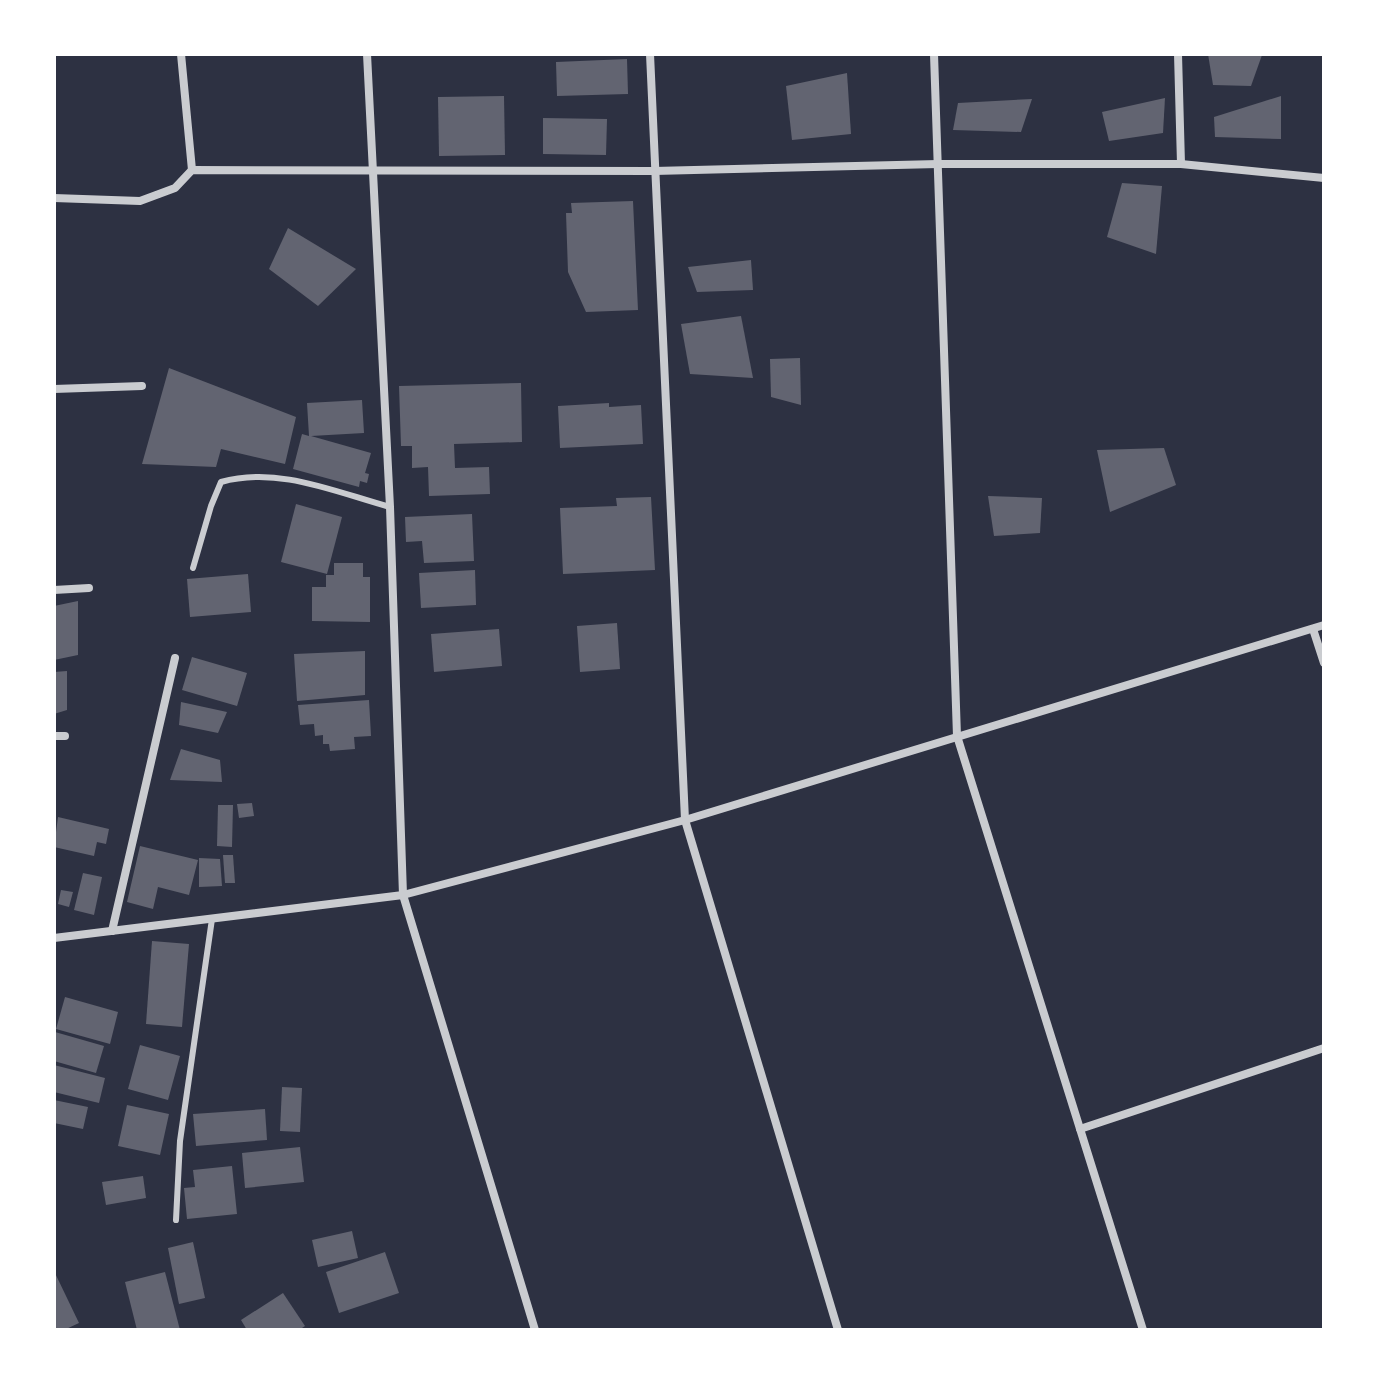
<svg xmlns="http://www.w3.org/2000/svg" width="1378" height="1384" font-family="'Crimson Pro',serif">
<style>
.building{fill:#626471}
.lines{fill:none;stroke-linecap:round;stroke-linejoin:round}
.service{stroke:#caccd0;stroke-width:6}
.minor{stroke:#caccd0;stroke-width:8}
</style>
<rect width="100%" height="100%" fill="#2d3142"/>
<g class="building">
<path d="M1208,54h49l5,1 -11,31 -38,-1z"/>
<path d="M627,59l1,35 -71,2 -1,-34z"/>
<path d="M847,73l4,61 -59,6 -6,-54z"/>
<path d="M504,96l1,59 -66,1 -1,-59z"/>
<path d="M1281,96v43l-66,-2 -1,-20z"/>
<path d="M1165,98l-2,35 -54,8 -7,-29z"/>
<path d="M1032,99l-11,33 -68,-2 5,-27z"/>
<path d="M543,118l64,1 -1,36 -63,-1z"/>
<path d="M1122,183l40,3 -6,68 -49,-17z"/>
<path d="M633,201l5,109 -52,2 -18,-40 -2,-59h6l-1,-10z"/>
<path d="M288,228l68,41 -38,37 -49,-37z"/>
<path d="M751,260l2,30 -56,2 -9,-25z"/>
<path d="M741,316l12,62 -63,-4 -9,-50z"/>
<path d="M800,358l1,47 -30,-8 -1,-38z"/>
<path d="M169,368l127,49 -11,47 -64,-15 -5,18 -74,-3z"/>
<path d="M521,383l1,59 -68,2 1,24 34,-1 1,27 -61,2 -1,-29 -16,1v-22h-11l-2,-60z"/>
<path d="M362,400l2,33 -53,3 60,17 -6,20 4,1 -2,9 -7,-2 -1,6 -66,-18 9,-35 7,2 -2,-33z"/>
<path d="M609,403v4l32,-2 2,39 -83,4 -2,-42z"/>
<path d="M1164,448l12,37 -66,27 -13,-62z"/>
<path d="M988,496l54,2 -2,35 -46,3z"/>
<path d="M651,497l4,73 -92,4 -3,-66 57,-2 -1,-8z"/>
<path d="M296,504l46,13 -15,57 -46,-12z"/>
<path d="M472,514l2,47 -50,2 -2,-22 -16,1 -1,-25z"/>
<path d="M334,563h29v14h7v45l-58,-1v-34h14v-12h8z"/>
<path d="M475,570l1,35 -55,3 -2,-35z"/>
<path d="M248,574l3,38 -61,5 -3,-38z"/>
<path d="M78,601v54l-24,5v-54z"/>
<path d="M617,623l3,46 -40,3 -3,-46z"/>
<path d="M499,629l3,37 -68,6 -3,-38z"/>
<path d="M365,651v44l-68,6 -3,-47z"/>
<path d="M192,657l55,16 -10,33 -55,-16z"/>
<path d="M67,671v39l-13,4v-42z"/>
<path d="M369,700l2,36 -17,1 1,12 -25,2 -1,-7h-6v-9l-8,1 -1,-12 -14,1 -2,-20z"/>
<path d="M181,702l46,10 -9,21 -39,-8z"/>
<path d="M181,749l39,11 2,22 -52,-2z"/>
<path d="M252,803l2,13 -15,2 -2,-14z"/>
<path d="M218,805h15l-1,42 -15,-1z"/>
<path d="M58,817l51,12 -3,15 -9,-2 -3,14 -40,-9z"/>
<path d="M140,846l58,14 -9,35 -31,-8 -5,22 -26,-7z"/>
<path d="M223,855h10l2,28h-10z"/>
<path d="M199,858l21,1 2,27 -23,1z"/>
<path d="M83,873l19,4 -8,38 -20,-5z"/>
<path d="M61,890l12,2 -4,15 -11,-3z"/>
<path d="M152,941l37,3 -7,83 -36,-3z"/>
<path d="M65,997l53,15 -8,32 -54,-15z"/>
<path d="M55,1032l49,14 -8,27 -42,-12z"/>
<path d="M140,1045l40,11 -12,44 -40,-11z"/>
<path d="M54,1065l51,13 -6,25 -45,-11z"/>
<path d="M282,1087l20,1 -2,44 -20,-1z"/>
<path d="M54,1100l34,7 -5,22 -29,-6z"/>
<path d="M127,1105l42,9 -9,41 -42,-9z"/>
<path d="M265,1109l2,31 -71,6 -3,-32z"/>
<path d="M300,1147l4,35 -59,6 -3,-35z"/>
<path d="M232,1166l5,48 -50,5 -3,-31 11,-1 -2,-17z"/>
<path d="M143,1176l3,22 -40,7 -4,-23z"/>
<path d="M352,1231l6,27 -40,9 -6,-27z"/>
<path d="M193,1242l12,56 -26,6 -11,-56z"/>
<path d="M385,1252l14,41 -60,20 -13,-41z"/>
<path d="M54,1271l25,52 -15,7h-10z"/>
<path d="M165,1272l15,58h-43l-12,-48z"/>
<path d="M283,1293l22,33 -6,4h-52l-6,-10z"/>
</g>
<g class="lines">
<g class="service">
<path d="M193,568l18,-62 10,-24c57,-16 114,10 169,25"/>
<path d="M176,1220l4,-79 32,-222"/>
</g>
<g class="minor">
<path d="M181,54l11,116"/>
<path d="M367,54l23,453 13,388 132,435"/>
<path d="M650,54l35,766 153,510"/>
<path d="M934,54l23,682 186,594"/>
<path d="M1178,54l3,110"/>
<path d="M54,198l86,3 35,-13 17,-18 462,1 284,-7h243l143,14"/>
<path d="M54,389l88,-3"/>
<path d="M54,590l35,-2"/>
<path d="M1313,629l11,34"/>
<path d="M54,736h11"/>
<path d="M112,931l63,-273"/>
<path d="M54,938l349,-43 282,-75 639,-195"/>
<path d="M1080,1129l244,-81"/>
</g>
</g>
<rect width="1378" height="1384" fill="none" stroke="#ffffff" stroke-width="112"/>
</svg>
